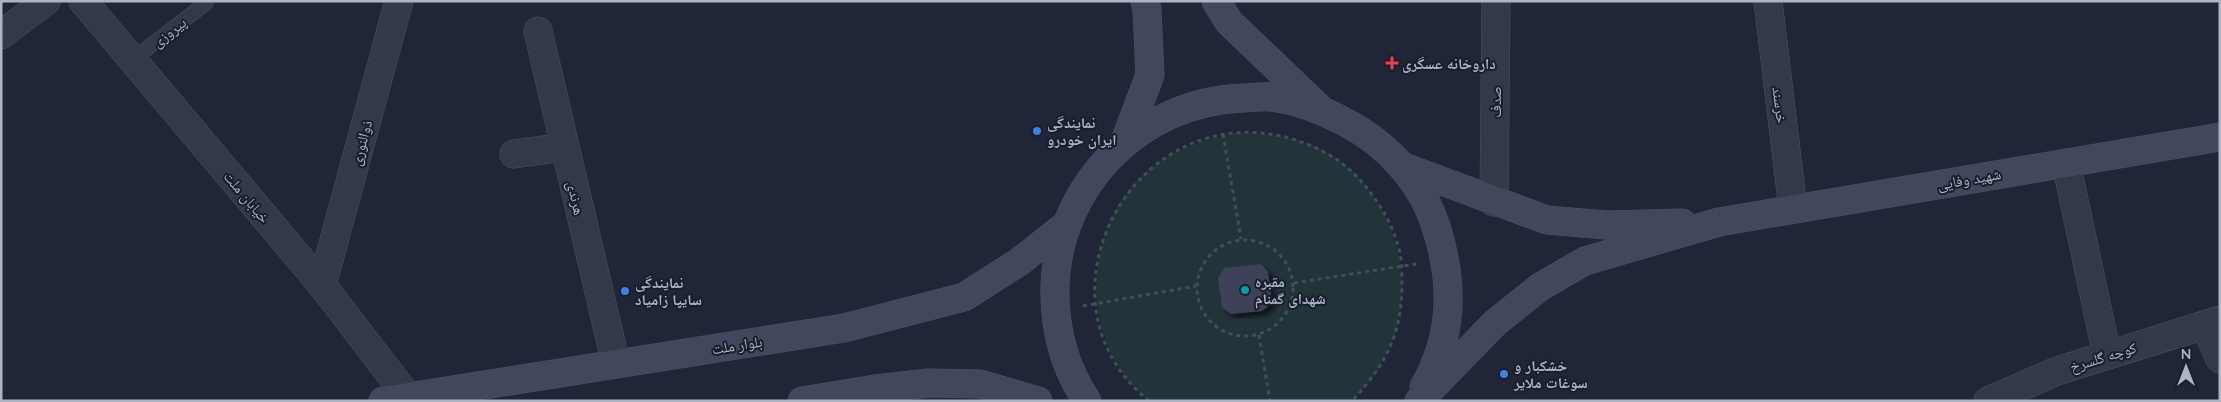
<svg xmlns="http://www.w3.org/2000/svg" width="2221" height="402" font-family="Mulish,'Noto Naskh Arabic',sans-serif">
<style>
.green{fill:#223339}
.building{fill:#3c4358;filter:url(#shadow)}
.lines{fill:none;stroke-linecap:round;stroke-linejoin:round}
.service-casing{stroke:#4e5363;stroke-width:15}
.minor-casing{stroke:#4e5363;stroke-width:29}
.tertiary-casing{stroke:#4e5363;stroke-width:29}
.secondary-casing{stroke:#4e5363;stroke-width:29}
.path{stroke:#3f5057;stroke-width:3;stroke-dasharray:4 4;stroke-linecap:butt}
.service{stroke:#333949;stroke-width:14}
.minor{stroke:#333949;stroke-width:28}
.tertiary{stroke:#333949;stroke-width:28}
.secondary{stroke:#41475c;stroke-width:28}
.health-dot{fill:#e0444e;stroke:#191e2d;stroke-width:2}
.shop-dot{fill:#3f7fe0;stroke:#191e2d;stroke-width:2}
.culture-dot{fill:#0f9aa8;stroke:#191e2d;stroke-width:2}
.labels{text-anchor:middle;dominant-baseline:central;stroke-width:4;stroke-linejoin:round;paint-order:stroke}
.street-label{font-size:15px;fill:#aeb3c5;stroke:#191e2d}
.poi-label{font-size:15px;font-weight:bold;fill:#aeb3c5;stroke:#191e2d;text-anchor:start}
</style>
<defs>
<filter id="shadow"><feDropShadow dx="4.5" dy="4.5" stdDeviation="2.5" flood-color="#0009"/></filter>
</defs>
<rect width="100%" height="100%" fill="#202638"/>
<path class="green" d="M1237,133c21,0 40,1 60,7 77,21 117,107 102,181 -6,26 -26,64 -48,80h-202c-70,-56 -70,-172 -1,-231 26,-21 56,-32 89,-37z"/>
<path class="building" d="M1261,264l7,8 4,31 -10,8 -31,3 -9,-7 -4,-29 6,-10z"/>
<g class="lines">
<g class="service-casing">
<path id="service" d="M132,60l74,-57"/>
</g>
<g class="minor-casing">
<g id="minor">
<path d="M1768,1l25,208"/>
<path d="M538,31l78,333"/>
<path d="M1,35l45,-34"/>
<path d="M514,154l50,-7"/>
<path d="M2066,163l41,192"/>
<path d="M1494,202l2,-201"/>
<path d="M322,285l77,-284"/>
<path d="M2205,325l15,34"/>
<path d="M1988,401l69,-30 163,-51"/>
</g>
</g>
<g class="tertiary-casing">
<path id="tertiary" d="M83,1l239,284 86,112"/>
</g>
<g class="secondary-casing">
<g id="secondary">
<path d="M1216,1l13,21 90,86"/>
<path d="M1125,141l25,-66 -3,-65 -2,-9"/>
<path d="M1404,167l143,53 59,5 76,-2"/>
<path d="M383,401l461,-73 120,-31 55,-35 47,-37"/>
<path d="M802,401l73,-12 54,-6 51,1 58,17"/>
<path d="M1087,401c-23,-34 -33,-74 -32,-115 3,-101 85,-184 187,-188 9,0 19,-2 29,-1 26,3 51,13 74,25 44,23 78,61 92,108 17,55 16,106 -13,157"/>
<path d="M1419,401l76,-78 45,-36 45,-26 134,-39 501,-85"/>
</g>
</g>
<g class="path">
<path d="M1223,134l18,105"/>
<circle cx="1245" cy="288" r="48"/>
<path d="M1294,283l122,-19"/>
<path d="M1083,306l113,-20"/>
<path d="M1259,335l11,66"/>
<path d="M1149,401c-122,-98 -21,-298 132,-265 30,7 59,21 80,45 22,25 41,58 41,92 1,43 -6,74 -33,108 -6,7 -11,15 -18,20"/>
</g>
<use href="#service" class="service"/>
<use href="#minor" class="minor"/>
<use href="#tertiary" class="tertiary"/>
<use href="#secondary" class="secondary"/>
</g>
<path class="health-dot" d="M1389.5 55.5h5v5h5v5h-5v5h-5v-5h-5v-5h5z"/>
<g class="shop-dot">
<circle cx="1037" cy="131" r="5"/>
<circle cx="625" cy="291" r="5"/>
<circle cx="1504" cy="374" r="5"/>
</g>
<circle class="culture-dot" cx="1245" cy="290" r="5"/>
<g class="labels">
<g class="street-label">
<text transform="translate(169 32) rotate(-38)">پیروزی</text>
<text transform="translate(1495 102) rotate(-90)">صدف</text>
<text transform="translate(1780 105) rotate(83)">خرسند</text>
<text transform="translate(361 143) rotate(-75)">ذوالنوری</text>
<text transform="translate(1969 179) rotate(-10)">شهید وفایی</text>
<text transform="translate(247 197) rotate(50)">خیابان ملت</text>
<text transform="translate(576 198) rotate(77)">هرندی</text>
<text transform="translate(737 345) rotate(-9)">بلوار ملت</text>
<text transform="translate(2103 357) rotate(-17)">کوچه گلسرخ</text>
</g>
<g class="poi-label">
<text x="1402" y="63">داروخانه عسگری</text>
<text x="1047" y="122">نمایندگی<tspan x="1047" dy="17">ایران خودرو</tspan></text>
<text x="1255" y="281">مقبره<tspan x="1255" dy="17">شهدای گمنام</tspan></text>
<text x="635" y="282">نمایندگی<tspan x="635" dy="17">سایپا زامیاد</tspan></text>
<text x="1514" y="365">خشکبار و<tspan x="1514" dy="17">سوغات ملایر</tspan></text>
</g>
</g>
<rect width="2221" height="402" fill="none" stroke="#aeb3c5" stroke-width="5"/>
<g transform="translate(2186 367)" stroke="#191e2d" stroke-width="4" paint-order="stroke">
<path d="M0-4L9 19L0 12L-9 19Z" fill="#aeb3c5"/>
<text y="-8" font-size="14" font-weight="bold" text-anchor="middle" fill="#aeb3c5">N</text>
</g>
</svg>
